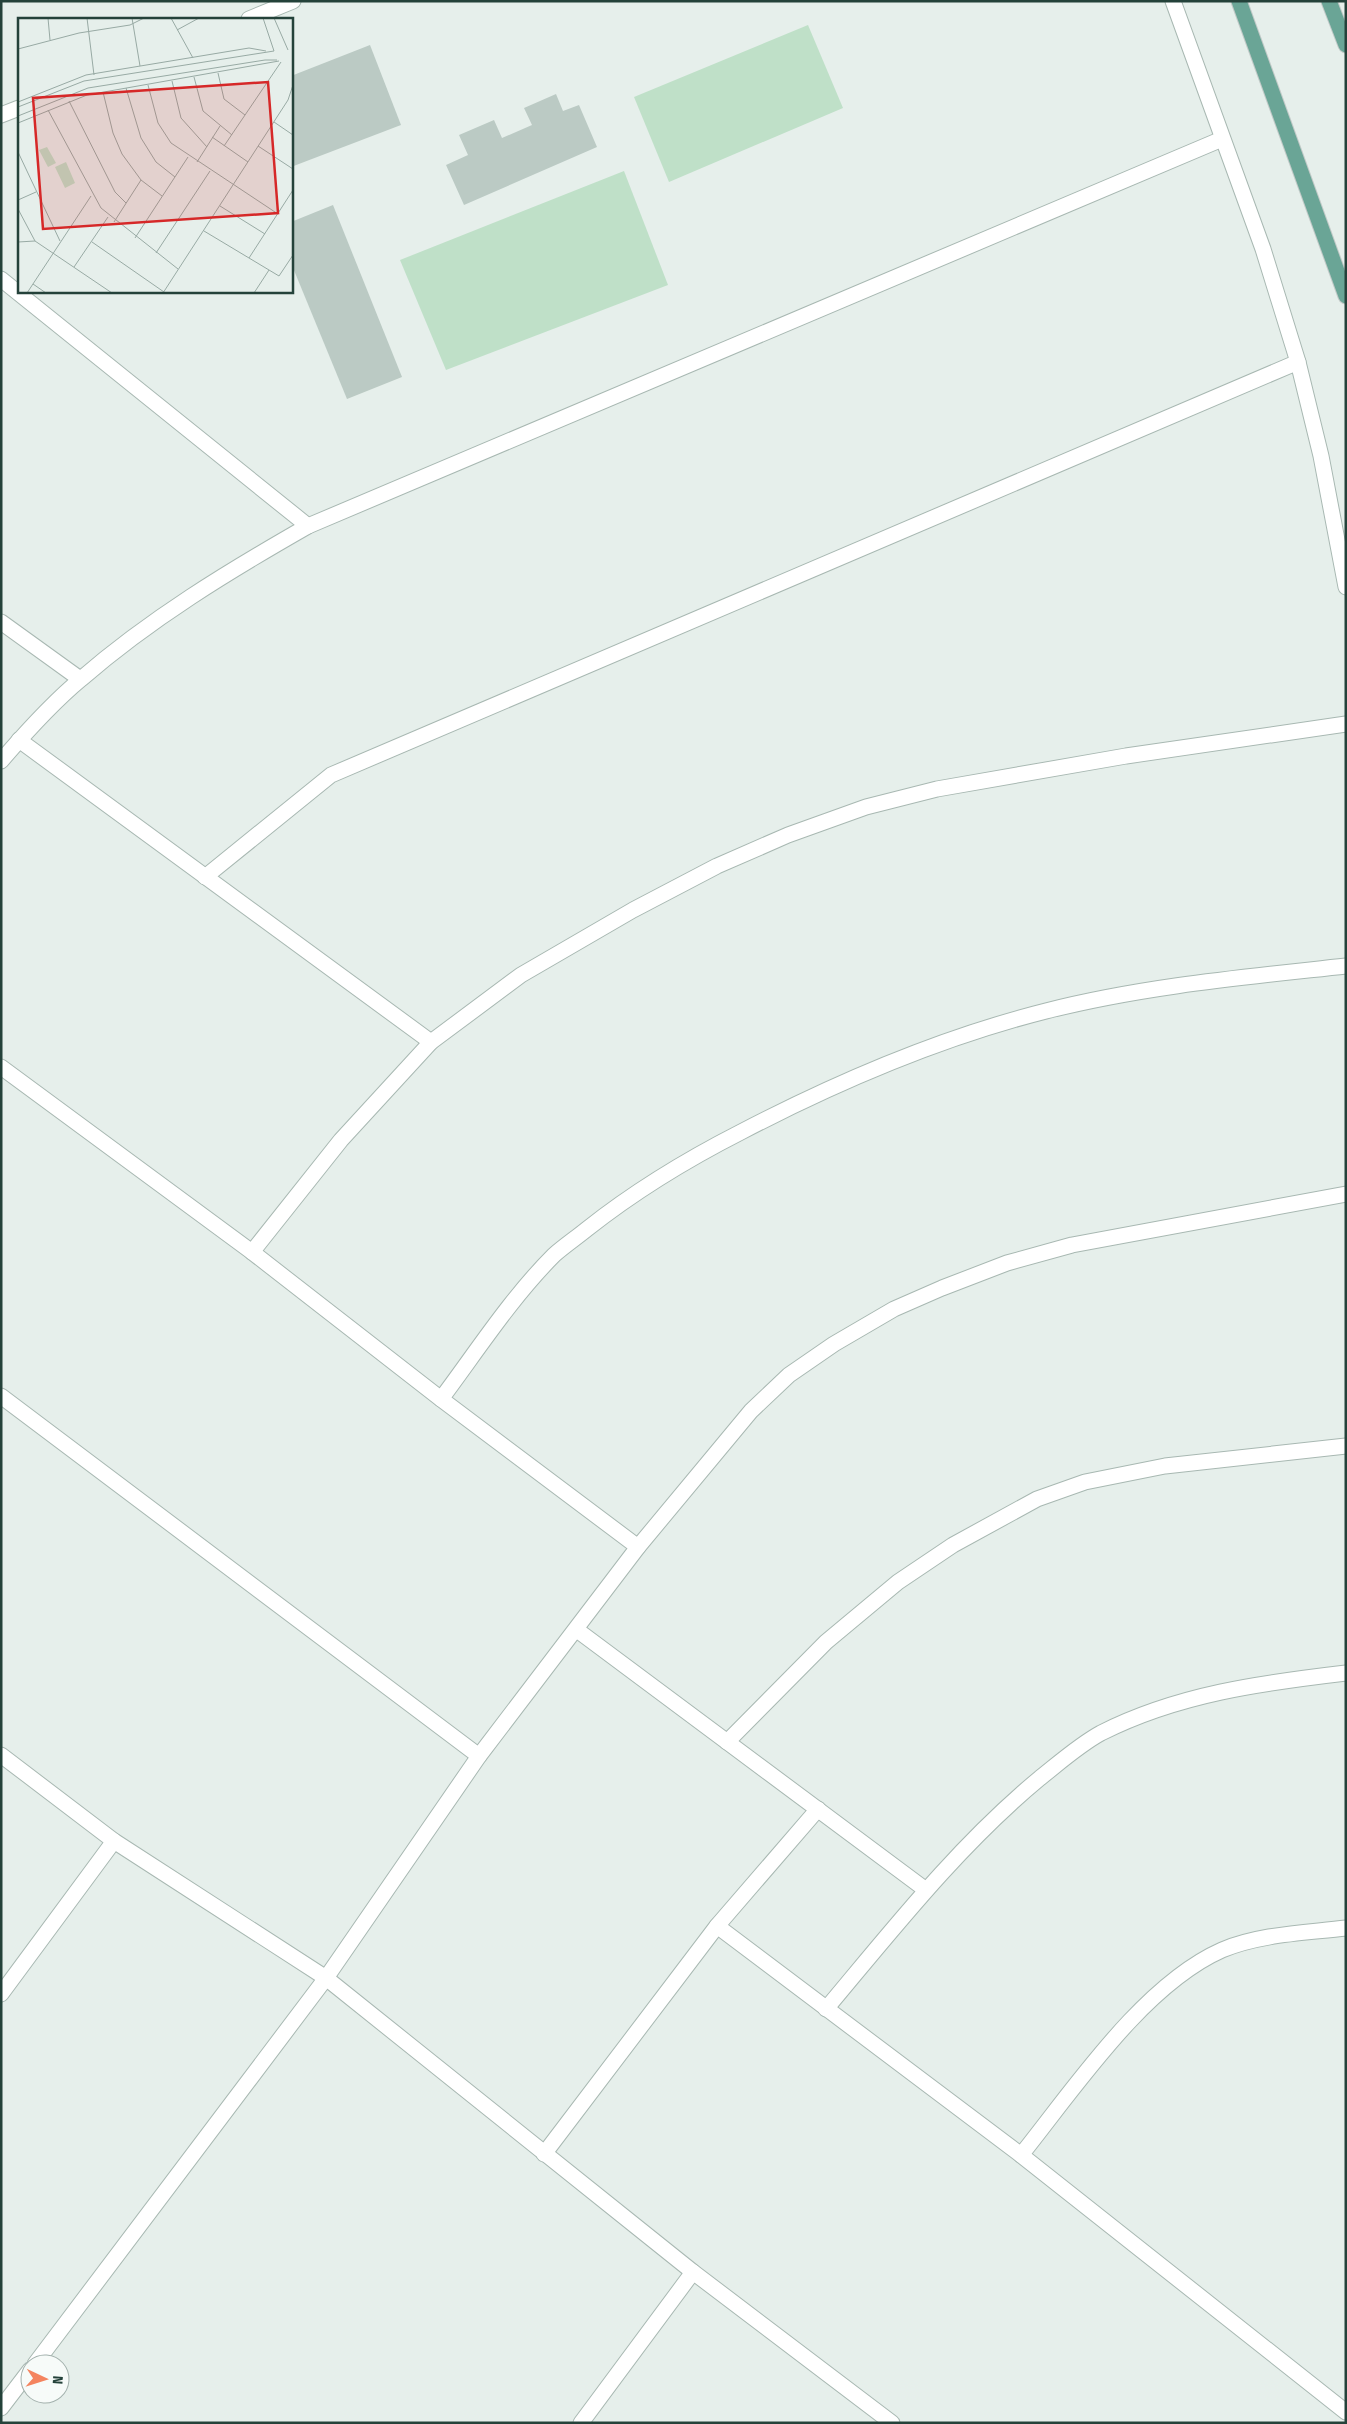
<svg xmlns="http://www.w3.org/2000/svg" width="1347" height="2424" font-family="'Fira Sans Condensed',sans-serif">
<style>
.green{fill:#bfe0c8}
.building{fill:#bbcac4}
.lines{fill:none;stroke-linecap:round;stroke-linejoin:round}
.minor-casing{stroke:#a8b8b2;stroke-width:17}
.tertiary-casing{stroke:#a8b8b2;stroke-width:17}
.primary-casing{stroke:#c2cac8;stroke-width:17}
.minor{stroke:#fff;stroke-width:15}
.tertiary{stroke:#fff;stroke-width:15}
.primary{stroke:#6aa596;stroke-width:15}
.inset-road{fill:none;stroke:#98aaa4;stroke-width:1}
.view{fill:#d62828;fill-opacity:0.15;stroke:#d62828;stroke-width:2.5}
.inset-edge{fill:none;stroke:#24423a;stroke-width:2.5}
</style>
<rect width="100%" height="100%" fill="#e6efeb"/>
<g class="green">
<path d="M808,25l35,83 -174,74 -35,-85z"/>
<path d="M624,171l44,114 -222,85 -46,-110z"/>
</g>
<g class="building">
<path d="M370,45l31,80 -110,42v-91z"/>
<path d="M556,94l7,17 16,-6 18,42 -133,58 -18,-40 22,-10 -9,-20 35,-15 8,18 30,-13 -8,-17z"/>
<path d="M333,205l69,172 -55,22 -56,-136v-41z"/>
</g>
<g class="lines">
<g class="minor-casing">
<g id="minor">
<path d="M249,19l44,-18"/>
<path d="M1,115l18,-7"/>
<path d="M1,279l307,247"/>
<path d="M1,622l79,57"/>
<path d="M19,740l412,302"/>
<path d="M1,761c25,-29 51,-58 80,-82 69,-60 148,-108 227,-153l914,-387"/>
<path d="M205,877l126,-102 967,-413"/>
<path d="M1,1067l251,185 189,147 197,148"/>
<path d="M252,1252l89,-112 90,-98 90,-67 112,-65 84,-44 71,-31 78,-28 71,-18 189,-33 220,-32"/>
<path d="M1,1396l478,360"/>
<path d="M441,1399c36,-48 70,-101 113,-144 10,-9 22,-17 33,-26 48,-38 99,-69 154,-97 98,-51 198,-94 305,-121 98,-25 200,-34 300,-45"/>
<path d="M577,1630l349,260"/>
<path d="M727,1742l99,-100 72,-60 55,-37 84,-46 48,-17 80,-16 181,-20"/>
<path d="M1,1755l113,86 212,137 367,294 199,151"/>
<path d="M717,1926l304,229 325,257"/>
<path d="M1,1994l113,-153"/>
<path d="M826,2009c67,-80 133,-164 214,-231 19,-15 39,-33 61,-45 77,-39 160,-50 245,-60"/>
<path d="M544,2154l173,-228 101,-117"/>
<path d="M1021,2155c53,-66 122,-170 201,-205 38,-16 83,-17 124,-22"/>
<path d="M35,2364l291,-386 153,-222 159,-209 113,-136 38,-36 45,-31 60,-35 48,-21 65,-25 65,-18 274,-51"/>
<path d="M1,2408l29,-38"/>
<path d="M581,2423l112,-151"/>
</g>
</g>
<g class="tertiary-casing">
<path id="tertiary" d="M1173,1l90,248 35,113 23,94 25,131"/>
</g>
<g class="primary-casing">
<g id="primary">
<path d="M1239,1l107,295"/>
<path d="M1329,1l17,44"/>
</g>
</g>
<use href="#minor" class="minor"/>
<use href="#tertiary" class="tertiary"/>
<use href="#primary" class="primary"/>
</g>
<g transform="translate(18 18)">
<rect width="275" height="275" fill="#e6efeb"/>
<path d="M29,129l9,16 -8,4 -9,-17zM48,144l9,21 -10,5 -10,-21z" fill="#bfe0c8"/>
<path class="inset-road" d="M30,0l2,22M69,0l7,57M114,0l8,48M153,0l22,40M256,0l14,32M159,12l22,-12M0,31l61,-16 51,-8 14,-7M200,55l6,26 21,16M176,59l9,34 29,24M154,63l9,37 26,29M130,67l10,38 13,20 107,71M108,70l15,50 15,24 19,15M85,74l10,41 9,21 19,26 21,16M51,83l46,91 11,11M0,84l68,-27 163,-27 17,3M0,89l66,-26 190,-30 -11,-33M30,92l53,98 77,61M0,98l70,-28 177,-28h12M256,104l19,13M0,105l69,-28 192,-34M194,119l36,25M206,128l57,-84M240,128l35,23M0,134l42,89M179,144l23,-36M0,182l18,-8M202,188l45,28M0,191l17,32 77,52M96,204l27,-42M186,213l75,45 14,-21M117,220l53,-81M0,224l17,-1M74,224l72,50M138,235l54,-82M231,240l44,-68M56,249l34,-50M15,266l13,9M9,275l64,-97M145,275l125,-193 5,-15M236,275l15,-23"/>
<path class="view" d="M250,64l10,131 -235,16 -10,-131z"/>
<rect width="275" height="275" class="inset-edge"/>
</g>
<rect width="1347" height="2424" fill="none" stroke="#24423a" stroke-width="5"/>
<g transform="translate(45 2379) rotate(94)"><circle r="24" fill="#f7fbf9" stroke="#a3b1ad"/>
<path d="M0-4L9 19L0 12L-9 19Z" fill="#f4845f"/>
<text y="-8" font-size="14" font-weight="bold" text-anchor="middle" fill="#24423a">N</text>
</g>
</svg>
